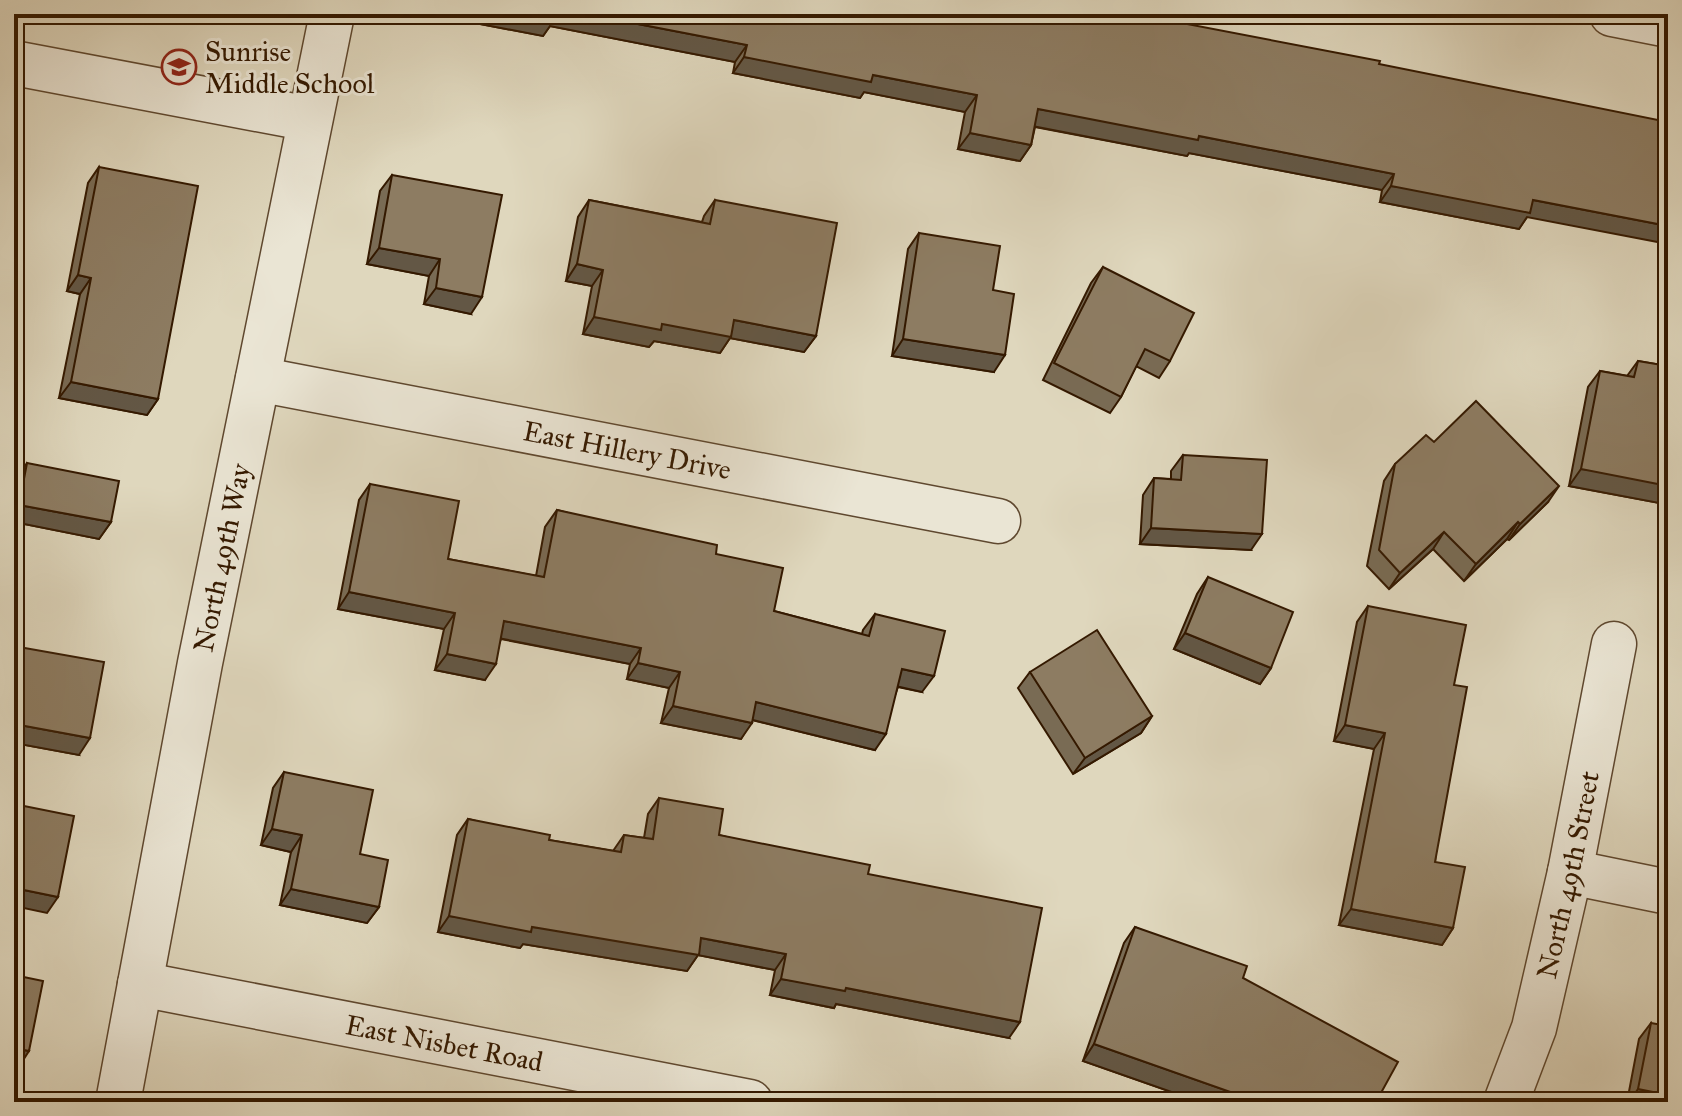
<svg xmlns="http://www.w3.org/2000/svg" width="1682" height="1116" font-family="'IM FELL Great Primer',serif">
<style>
.lines{fill:none;stroke-linecap:round;stroke-linejoin:round}
.minor-casing{stroke:#5f482f;stroke-width:47}
.minor{stroke:#eae5d4;stroke-width:44}
.wall{fill:#796b54;stroke:#341900;stroke-width:2}
.shaded-wall{fill:#635745;stroke:#341900;stroke-width:2}
.building{fill:#8d7c62;stroke:#341900;stroke-width:2}
.labels{text-anchor:middle;dominant-baseline:central;stroke-width:6;stroke-linejoin:round;paint-order:stroke}
.poi-label{font-size:28px;fill:#341900;stroke:#eae5d4;text-anchor:start}
.street-label{font-size:28px;fill:#341900;stroke:#eae5d4}
</style>
<rect width="100%" height="100%" fill="#dfd7bd"/>
<filter id="stains"><feTurbulence type="fractalNoise" baseFrequency=".0025" numOctaves="4"/><feColorMatrix values="0 0 0 0 .2 0 0 0 0 .09 0 0 0 0 .02 0 0 0 .5 -.17"/></filter>
<radialGradient id="worn" r=".72"><stop offset=".6" stop-color="#630" stop-opacity="0"/><stop offset="1" stop-color="#630" stop-opacity=".3"/></radialGradient>
<g class="lines">
<g class="minor-casing">
<g id="minor">
<path d="M1612,14l56,11"/>
<path d="M14,63l296,56"/>
<path id="s1" d="M258,379l740,142"/>
<path d="M1570,872l98,20"/>
<path id="s2" d="M140,984l610,118"/>
<path id="s3" d="M118,1102l82,-439 132,-649"/>
<path id="s4" d="M1506,1102l28,-74 36,-156 44,-228"/>
</g>
</g>
<use href="#minor" class="minor"/>
</g>
<g class="wall">
<path d="M428,14l951,50 148,153 -8,12 -139,-27 2,-12 -193,-37 -2,3 -152,-29 -4,18 -11,16 -62,-12 7,-37 -101,-20 -4,6 -127,-25 2,-11 -185,-36 -7,10z"/>
<path d="M99,167l59,232 -11,16 -88,-17 21,-104 -13,-3 21,-108z"/>
<path d="M392,175l79,139 -47,-10 5,-28 -62,-12 13,-73z"/>
<path d="M589,200l113,22 2,-6 11,-16 101,136 -12,16 -74,-14 -10,15 -66,-12 -5,6 -66,-13 9,-48 -26,-5 12,-64z"/>
<path d="M919,233l74,57 1,82 -102,-16 16,-107z"/>
<path d="M1103,267l67,94 -11,17 -23,-12 -15,31 -11,16 -67,-33 48,-97z"/>
<path d="M1638,361l30,5v124l-9,13 -90,-17 19,-99 12,-16 27,5z"/>
<path d="M1434,442l114,60 -39,38 -2,-1 -43,42 -31,-32 -44,40 -22,-23 17,-85 11,-17z"/>
<path d="M1183,455l68,95 -111,-6 3,-49 11,-17 17,1v-8z"/>
<path d="M27,463l84,59 -12,17 -85,-17v-32l2,-10z"/>
<path d="M370,484l78,75 88,17 9,-49 12,-17 159,44 58,57 88,23 1,-4 12,-16 47,78 -24,-5 -23,63 -123,-30 -11,19 -80,-16 8,-35 -42,-9 3,-15 -129,-25 -16,41 -50,-10 9,-41 -106,-20 21,-109z"/>
<path d="M1208,577l63,91 -11,16 -86,-35 23,-55z"/>
<path d="M1368,606l86,79 -19,177 18,66 -11,17 -103,-20 35,-176 -40,-8 23,-119z"/>
<path d="M19,647l60,108 -65,-12v-90z"/>
<path d="M1030,672l122,44 -11,17 -68,41 -55,-86z"/>
<path d="M284,772l76,82 19,53 -12,16 -87,-18 11,-53 -30,-7 12,-57z"/>
<path d="M659,798l60,37 149,39 141,164 -173,-34 -2,4 -64,-13 5,-25 -77,-15 -11,16 -164,-27 -3,4 -82,-16 19,-97 11,-16 81,21 64,11 11,-16 20,3 4,-24z"/>
<path d="M1135,927l108,51 133,124h-176l-117,-41 41,-118z"/>
<path d="M1651,1023l17,79h-41l12,-63z"/>
</g>
<g class="shaded-wall">
<path d="M428,14h158l161,31 -12,17 -185,-36 -7,10z"/>
<path d="M744,57l129,18 104,20 -12,17 -101,-20 -4,6 -127,-25z"/>
<path d="M1038,109l161,27 195,38 -12,16 -193,-37 -2,3 -160,-31z"/>
<path d="M970,133l61,12 -11,16 -62,-12z"/>
<path d="M1391,186l142,14 135,26v18l-141,-27 -8,12 -139,-27z"/>
<path d="M379,248l61,11 -11,17 -62,-12z"/>
<path d="M577,264l26,6 -11,16 -26,-5z"/>
<path d="M78,275l13,3 -11,16 -13,-3z"/>
<path d="M436,288l46,9 -11,17 -47,-10z"/>
<path d="M594,317l68,7 72,-4 82,16 -12,16 -74,-14 -10,15 -66,-12 -5,6 -66,-13z"/>
<path d="M903,339l102,16 -11,17 -102,-16z"/>
<path d="M71,382l87,17 -11,16 -88,-17z"/>
<path d="M1581,469l87,9v12l-9,13 -90,-17z"/>
<path d="M1559,486l-11,16 -39,38 11,-16z"/>
<path d="M19,505l92,17 -12,17 -85,-17v-10z"/>
<path d="M1518,522l-11,17 -43,42 12,-17z"/>
<path d="M1151,528l111,6 -11,16 -111,-6z"/>
<path d="M1444,532l-11,17 -44,40 11,-16z"/>
<path d="M349,592l106,21 -11,16 -106,-20z"/>
<path d="M504,621l137,27 -11,16 -137,-27z"/>
<path d="M1185,633l86,35 -11,16 -86,-35z"/>
<path d="M447,654l49,10 -11,16 -50,-10z"/>
<path d="M638,663l42,9 -11,16 -42,-9z"/>
<path d="M902,669l32,7 -12,16 -31,-7z"/>
<path d="M756,702l130,32 -11,16 -130,-32z"/>
<path d="M673,706l79,17 -11,16 -80,-16z"/>
<path d="M1152,716l-11,17 -68,41 12,-16z"/>
<path d="M14,724l76,14 -11,17 -65,-12z"/>
<path d="M1345,725l40,8 -11,16 -40,-8z"/>
<path d="M272,829l30,6 -11,17 -30,-7z"/>
<path d="M14,888l44,9 -11,16 -33,-7z"/>
<path d="M291,889l88,18 -12,16 -87,-18z"/>
<path d="M1351,909l102,19 -11,17 -103,-20z"/>
<path d="M449,916l83,11 169,11 85,16 -11,16 -77,-15 -11,16 -164,-27 -3,4 -82,-16z"/>
<path d="M781,979l65,9 174,34 -11,16 -173,-34 -2,4 -64,-13z"/>
<path d="M1094,1044l148,52 -4,6h-38l-117,-41z"/>
<path d="M14,1048l15,3 -11,17 -4,-1z"/>
<path d="M1638,1089l30,6v7h-39z"/>
</g>
<g class="building">
<path d="M523,14h32l-1,6z"/>
<path d="M586,14h549l245,47 -1,3 289,58v104l-135,-26 -3,13 -139,-27 3,-12 -195,-38 -1,4 -160,-31 -7,36 -61,-12 7,-38 -104,-20 -2,7 -127,-25 3,-12z"/>
<path d="M99,167l99,19 -40,213 -87,-17 20,-104 -13,-3z"/>
<path d="M392,175l110,20 -20,102 -46,-9 4,-29 -61,-11z"/>
<path d="M589,200l121,24 5,-24 122,23 -21,113 -82,-16 -3,17 -69,-13 -1,6 -67,-13 9,-47 -26,-6z"/>
<path d="M919,233l81,13 -7,44 21,4 -9,61 -102,-16z"/>
<path d="M1103,267l91,46 -24,48 -25,-12 -24,48 -67,-34z"/>
<path d="M1638,361l30,5v120l-87,-17 19,-98 34,6z"/>
<path d="M1476,401l83,85 -39,38 -2,-2 -42,42 -32,-32 -44,41 -21,-23 16,-86 31,-29 8,7z"/>
<path d="M1183,455l84,5 -5,74 -111,-6 3,-50 27,2z"/>
<path d="M27,463l92,18 -8,41 -92,-17z"/>
<path d="M370,484l89,17 -11,58 96,18 13,-67 160,35 -1,9 67,14 -9,43 95,25 6,-22 70,17 -11,45 -32,-7 -16,65 -130,-32 -4,21 -79,-17 7,-34 -42,-9 3,-15 -137,-27 -8,43 -49,-10 8,-41 -106,-21z"/>
<path d="M1208,577l85,35 -22,56 -86,-35z"/>
<path d="M1368,606l98,19 -12,60 13,2 -32,175 30,5 -12,61 -102,-19 34,-176 -40,-8z"/>
<path d="M1097,630l55,86 -67,42 -55,-86z"/>
<path d="M19,647l85,15 -14,76 -76,-14v-51z"/>
<path d="M284,772l89,18 -13,64 28,6 -9,47 -88,-18 11,-54 -30,-6z"/>
<path d="M659,798l64,11 -4,26 151,30 -2,9 174,34 -22,114 -174,-34 -1,3 -64,-12 5,-25 -85,-16 -2,17 -167,-28 -1,5 -82,-16 19,-97 82,16 -1,5 72,12 3,-17 29,4z"/>
<path d="M14,804l60,12 -16,81 -44,-9z"/>
<path d="M1135,927l112,39 -4,12 155,84 -22,40h-137l3,-6 -148,-52z"/>
<path d="M14,975l29,6 -14,70 -15,-3z"/>
<path d="M1651,1023l17,3v69l-30,-6z"/>
<path d="M261,1096l29,6h-30z"/>
</g>
<defs>
<g id="school-ring" transform="scale(1.8)"><circle r="9.5" fill="#eae5d4" stroke="#8f2418" stroke-width="1.5"/><path d="M0-5L7-2L0 1L-7-2ZM-4 1L0 2.5L4 1V4Q0 6-4 4Z" fill="#8f2418"/></g>
</defs>
<g fill-rule="evenodd">
<use href="#school-ring" x="179" y="67"/>
</g>
<g class="labels">
<g class="poi-label">
<text x="205" y="51">Sunrise<tspan x="205" dy="32">Middle School</tspan></text>
</g>
<g class="street-label">
<text stroke="none"><textPath href="#s1" startOffset="376">East Hillery Drive</textPath></text>
<text stroke="none"><textPath href="#s3" startOffset="554">North 49th Way</textPath></text>
<text stroke="none"><textPath href="#s4" startOffset="236">North 49th Street</textPath></text>
<text stroke="none"><textPath href="#s2" startOffset="310">East Nisbet Road</textPath></text>
</g>
</g>
<rect width="1682" height="1116" fill="none" stroke="#dfd7bd" stroke-width="48"/>
<rect x="16" y="16" width="1650" height="1084" fill="none" stroke="#341900" stroke-width="4"/>
<rect x="24" y="24" width="1634" height="1068" fill="none" stroke="#341900" stroke-width="2"/>
<rect width="100%" height="100%" filter="url(#stains)"/>
<rect width="100%" height="100%" fill="url(#worn)"/>
</svg>
